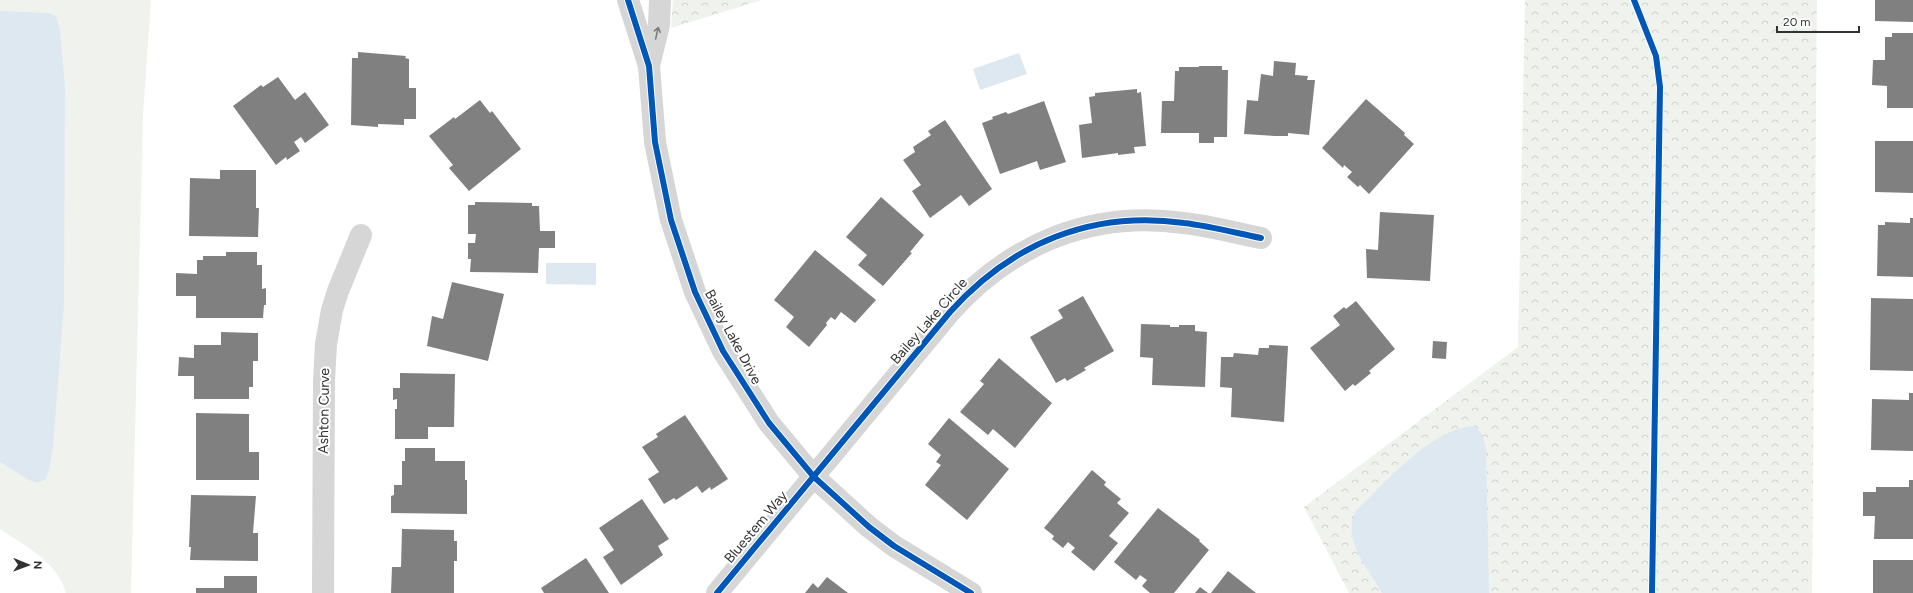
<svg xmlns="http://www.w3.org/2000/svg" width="1913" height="593" font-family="Figtree,sans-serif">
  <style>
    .grass { fill: #f0f3ed }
    .park { fill: url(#park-crowns) }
    .water { fill: #dee8f1 }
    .building { fill: #808080 }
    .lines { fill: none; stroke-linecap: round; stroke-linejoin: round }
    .street { stroke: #d6d6d6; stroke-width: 22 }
    .cycleway-casing { stroke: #fff; stroke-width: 8 }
    .cycleway { stroke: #0057b8; stroke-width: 6 }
    .oneway { stroke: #7c7c7c }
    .labels { text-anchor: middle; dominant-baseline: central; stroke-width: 4; stroke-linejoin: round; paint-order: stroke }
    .street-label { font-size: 14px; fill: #323232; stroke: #fff }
  </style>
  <defs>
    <pattern id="park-crowns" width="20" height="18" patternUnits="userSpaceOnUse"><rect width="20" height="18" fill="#f0f3ed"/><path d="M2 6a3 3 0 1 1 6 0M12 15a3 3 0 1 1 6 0" fill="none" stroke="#ced1cc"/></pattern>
  </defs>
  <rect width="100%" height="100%" fill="#fff"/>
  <path class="grass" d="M0,0H151L143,116L131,593H66C57,561 26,547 0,529Z"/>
  <g class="park">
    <path d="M673,0H762L671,28Z"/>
    <path d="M1525,0H1817L1812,593H1349L1304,507L1518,347Z"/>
  </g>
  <g class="water">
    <path d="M0,11L49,13L56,16L60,30L65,86L64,304L53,447L49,470L46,479L37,483L29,480L0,462Z"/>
    <path d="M1019,53L1027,74L980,90L973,69Z"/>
    <path d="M546,263H596V285L546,284Z"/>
    <path d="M1474,426L1481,433L1486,448L1489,593H1382C1368,568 1341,540 1356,511C1386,482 1430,429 1474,426Z"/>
  </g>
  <g class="building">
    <path d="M1875,0H1913V22L1875,21Z"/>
    <path d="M1892,33H1913V108H1887V86L1872,85L1873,60H1885V37H1892Z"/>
    <path d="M358,52L406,56L405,58L409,59V88H416V119H404V125L378,124V127L351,125L352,58H358Z"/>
    <path d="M1274,61L1296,63L1295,75L1308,76L1307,80H1315L1309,135L1288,133V136H1275L1244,134L1247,100L1258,101L1261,74L1273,76Z"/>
    <path d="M1199,66H1222V70H1228L1227,137H1214V143H1199V133H1161L1162,101H1174L1175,71H1179V67H1199Z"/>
    <path d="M278,77L295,100L305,92L329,125L305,143L301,137L294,142L300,151L287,160L286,157L276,165L233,106L261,85L263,87Z"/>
    <path d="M1137,89V93L1141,92L1146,146L1134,147L1135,153L1118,155V153L1082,158L1079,125L1092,123L1089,97L1095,96V93Z"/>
    <path d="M1366,99L1405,133L1404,135L1414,144L1369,194L1360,185L1358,187L1347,177L1352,172L1344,165L1343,168L1322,148Z"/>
    <path d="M480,100L490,113L492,111L521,149L469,191L449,168L453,165L429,136L454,117L455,119Z"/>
    <path d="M1044,101L1066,162L1040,170L1037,161L1000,174L982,123L993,119L992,117L1006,112L1008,114Z"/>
    <path d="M945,120L992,189L969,206L961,195L930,218L912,191L921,185L903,160L915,152L913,147L931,135L928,131Z"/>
    <path d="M1875,141H1913V193L1875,192Z"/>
    <path d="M220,170H256V208H259L258,237L189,236L190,178L220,179Z"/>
    <path d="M881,197L924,235L910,252L912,253L883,286L858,265L867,255L846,237Z"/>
    <path d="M475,202L532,203V206H539L540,231H555V248H539L538,273L470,272L471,259H468V243H475L476,234H468V205H475Z"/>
    <path d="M1380,212L1434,215L1430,281L1367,278L1366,249L1378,250Z"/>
    <path d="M1910,218H1913V277L1877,276L1878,225H1885V222L1910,223Z"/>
    <path d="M815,250L876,300L855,323L841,312L835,320L831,317L826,323L827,325L809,347L786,327L794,317L774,300Z"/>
    <path d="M226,252H257V265H262V289L266,288V305H264L263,318H196V296H176V273L197,274V260H203V256H226Z"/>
    <path d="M452,282L504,294L488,361L427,346L432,316L443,319Z"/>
    <path d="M1083,296L1114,351L1084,368L1086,370L1067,381L1065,378L1056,383L1030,337L1063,318L1058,310Z"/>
    <path d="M1871,298L1913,299V371L1870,370Z"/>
    <path d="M1356,301L1395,349L1369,371L1371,373L1355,386L1353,384L1345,391L1310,348L1340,325L1333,316L1344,307L1346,309Z"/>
    <path d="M1141,324L1170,325V327H1179V325H1195V331L1207,332L1205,387L1152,385L1153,358L1140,357Z"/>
    <path d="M221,332L258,333V361H253V387H249V399H194V376H178L179,357L194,358V345H221Z"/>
    <path d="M1433,341L1447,342L1446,359L1432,358Z"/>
    <path d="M1269,345L1288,346L1284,422L1231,417L1232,388L1220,387L1221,357H1233L1234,353L1258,355L1259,348H1269Z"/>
    <path d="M999,358L1052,403L1015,448L993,429L988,435L960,412L984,384L980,381Z"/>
    <path d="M400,373L455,374L454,427H428V439H395V409H397V399L393,400V388H400Z"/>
    <path d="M1909,393H1913V451L1871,450L1872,399L1909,400Z"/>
    <path d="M196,413L249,414V452H259V480H196Z"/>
    <path d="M685,415L728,479L711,490L710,487L702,493L697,486L676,500L674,498L664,504L648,479L659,472L642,447L658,437L656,434Z"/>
    <path d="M949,418L1009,469L967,520L925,485L941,465L936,462L941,455L928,444Z"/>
    <path d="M405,448H435V461H465V480H467V514L391,513V496L394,495V485H402V461H405Z"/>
    <path d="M1092,470L1106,482L1104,485L1121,499L1117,503L1129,513L1109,536L1118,543L1094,571L1071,552L1075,548L1068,542L1063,548L1052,539L1054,536L1044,528Z"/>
    <path d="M1909,480H1913V539H1874L1875,516H1863V492H1876V487H1909Z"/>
    <path d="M191,495L256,496L253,533H258V561L190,560L191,547H189Z"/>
    <path d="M642,499L669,539L658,546L663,555L621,585L603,557L614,550L599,528Z"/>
    <path d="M1158,508L1200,540L1199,541L1209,550L1174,593H1150L1142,586L1147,580L1140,575L1136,580L1114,562Z"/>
    <path d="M402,529L454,530V541H457V561H454V593H391L392,567H401Z"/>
    <path d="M586,558L609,593H544L541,588Z"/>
    <rect x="1873" y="560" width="40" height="33"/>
    <path d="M1228,571L1256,593H1211Z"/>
    <path d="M224,576H257V593H196V588H224Z"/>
    <path d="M827,577L848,593H805L813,583L818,588Z"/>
    <path d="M1200,587L1208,593H1195Z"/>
  </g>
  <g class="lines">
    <g class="street">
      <path d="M628,0L649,66L655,142L671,220L695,292L723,351L769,423L814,477L869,527L894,546L971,593"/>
      <path d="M649,66L659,25L660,0"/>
      <path d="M323,593L324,381L326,344L332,310L338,291L361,235"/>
      <path d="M717,593L950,312C1012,243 1092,210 1184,223C1210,226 1236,233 1261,238"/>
    </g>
    <defs>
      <g id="cycleway">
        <path d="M628,0L649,66L655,142L671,220L695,292L723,351L769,423L814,477L869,527L894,546L971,593"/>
        <path d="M1634,0L1656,56L1660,87L1652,593"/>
        <path d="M717,593L950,312C1012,243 1092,210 1184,223C1210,226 1236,233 1261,238"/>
      </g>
    </defs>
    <use href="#cycleway" class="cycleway-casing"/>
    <use href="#cycleway" class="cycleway"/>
  </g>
  <defs><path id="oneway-shaft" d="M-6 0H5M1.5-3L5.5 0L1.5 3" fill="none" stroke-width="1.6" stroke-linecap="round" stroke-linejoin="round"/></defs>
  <use class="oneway" href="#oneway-shaft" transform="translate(657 33) rotate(-77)"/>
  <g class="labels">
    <g class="street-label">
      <text transform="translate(929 321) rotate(-49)">Bailey Lake Circle</text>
      <text transform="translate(733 337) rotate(62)">Bailey Lake Drive</text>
      <text transform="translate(324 411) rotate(-89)">Ashton Curve</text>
      <text transform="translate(756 527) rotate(-50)">Bluestem Way</text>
    </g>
  </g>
  <g transform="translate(28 565) rotate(91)" stroke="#ffffff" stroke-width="3" paint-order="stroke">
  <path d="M0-3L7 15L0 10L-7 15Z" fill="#323232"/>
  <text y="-6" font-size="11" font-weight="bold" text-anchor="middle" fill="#323232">N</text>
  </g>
  <path d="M1777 26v6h82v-6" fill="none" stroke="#323232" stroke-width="2"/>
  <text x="1783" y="26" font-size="12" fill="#323232" stroke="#ffffff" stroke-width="3" paint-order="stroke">20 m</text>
</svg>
